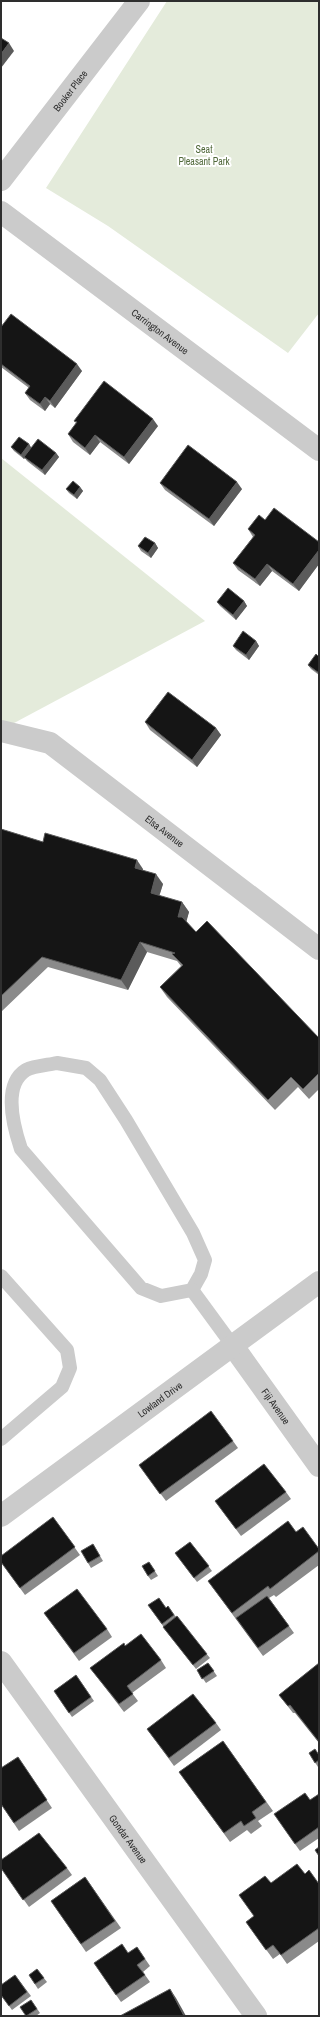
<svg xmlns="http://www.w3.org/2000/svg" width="320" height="2017" font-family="'Archivo Narrow',sans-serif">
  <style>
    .green { fill: #e4ebdb }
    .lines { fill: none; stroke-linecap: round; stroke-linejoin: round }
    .service { stroke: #cbcbcb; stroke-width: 14 }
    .minor { stroke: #cbcbcb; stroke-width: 22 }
    .wall { fill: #8a8a8a }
    .shaded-wall { fill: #5b5b5b }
    .building { fill: #151515; stroke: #5b5b5b }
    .labels { text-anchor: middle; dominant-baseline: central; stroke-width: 4; stroke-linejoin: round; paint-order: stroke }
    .street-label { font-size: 10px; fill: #2e2e2e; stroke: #fff }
    .park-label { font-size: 10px; fill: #51693b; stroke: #fff }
  </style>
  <rect width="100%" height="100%" fill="#fff"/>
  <g class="green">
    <path d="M167,1H319V313L288,353L108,226L46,188Z"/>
    <path d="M1,458L205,621L1,730Z"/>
  </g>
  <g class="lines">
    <g class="service">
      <path d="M57,1063L86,1068L100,1080L126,1120L193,1233L205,1260L201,1274L192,1290L161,1296L141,1288L21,1149C14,1128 2,1085 26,1070C34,1066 48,1065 57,1063Z"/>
      <path d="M1,1276L67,1350L70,1368L62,1387L1,1439"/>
      <path d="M192,1290L233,1346"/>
    </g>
    <g class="minor">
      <path id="s1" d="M1,180L139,1"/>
      <path id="s2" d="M1,212L319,450"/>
      <path id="s3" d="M1,731L50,743L319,949"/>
      <path id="s4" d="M233,1346L319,1466"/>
      <path id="s5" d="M1,1516L319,1282"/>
      <path id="s6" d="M1,1662L256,2016"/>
    </g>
  </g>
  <g class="wall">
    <path d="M1,327L82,371L55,408L50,404L45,411L30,400L25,393L29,388L1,367Z"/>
    <path d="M74,421L158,426L129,464L100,442L90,455L73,442L68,434L76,423Z"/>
    <path d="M29,444L31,448L56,453L59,457L45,475L27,461L25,458L24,459L14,451L11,447Z"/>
    <path d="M160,483L242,489L214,526L165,490Z"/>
    <path d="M80,487L83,491L77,499L69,493L66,489Z"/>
    <path d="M265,520L319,542V564L299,591L272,571L260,586L238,570L233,563L253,537L248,529Z"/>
    <path d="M155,543L158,548L151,558L141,551L138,546Z"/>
    <path d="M244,601L247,606L236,620L220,606L217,602Z"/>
    <path d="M256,641L259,646L249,660L236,650L233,646Z"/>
    <path d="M319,657V675L311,669L308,665Z"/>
    <path d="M145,722L216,728L221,735L197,767L150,730Z"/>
    <path d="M1,829L43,842L143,869V870L163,884L159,896L182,902L189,912L186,921L196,932L319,1038V1089L309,1099L298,1087L275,1110L167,997L160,987L181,966L177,961L147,952L128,990L48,967L1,1012Z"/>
    <path d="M233,1441L238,1448L166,1501L139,1465Z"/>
    <path d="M286,1492L291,1499L241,1536L215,1501Z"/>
    <path d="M53,1517L80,1555L25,1595L1,1562Z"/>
    <path d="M296,1532L319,1549V1565L276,1597L274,1595L269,1598L294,1633L263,1656L208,1581Z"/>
    <path d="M190,1542L212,1571L197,1582L175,1553Z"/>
    <path d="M93,1544L103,1561L91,1568L88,1563Z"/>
    <path d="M149,1562L158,1576L151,1580L148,1576Z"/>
    <path d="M148,1605L166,1608L168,1606L176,1617L210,1658L196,1669L166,1631L163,1627V1626Z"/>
    <path d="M44,1613L107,1629L112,1637L79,1661Z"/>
    <path d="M125,1646L161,1660L166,1668L132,1693L138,1701L124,1712L90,1668Z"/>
    <path d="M208,1663L217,1676L206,1683L197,1670Z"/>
    <path d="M319,1663V1743L295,1713H293L279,1695Z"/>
    <path d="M76,1675L94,1701L72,1717L54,1691Z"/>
    <path d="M216,1723L221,1730L174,1766L147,1729Z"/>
    <path d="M223,1741L273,1811L258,1821L262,1826L251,1834L247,1830L230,1842L179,1772Z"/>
    <path d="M309,1753L319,1754V1767H318Z"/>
    <path d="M18,1757L52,1808L19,1831L1,1804Z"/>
    <path d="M319,1794V1838L300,1851L295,1844L310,1800Z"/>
    <path d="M1,1868H67L72,1875L29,1907Z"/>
    <path d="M305,1874L319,1884V1941L287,1964L280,1954L273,1959L246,1922L254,1916L271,1883Z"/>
    <path d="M85,1877L121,1928L86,1952L51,1901Z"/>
    <path d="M137,1947L150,1966L143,1972L150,1982L121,2002L94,1963L128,1953Z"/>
    <path d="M37,1969L47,1982L38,1989L29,1975Z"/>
    <path d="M15,1975L31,1996L12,2010L1,1995Z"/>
    <path d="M31,2000L40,2013L36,2016H26Z"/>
  </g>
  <g class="shaded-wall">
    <path d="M9,43L14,51L1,68V54Z"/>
    <path d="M77,364L82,371L55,408L50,401Z"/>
    <path d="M45,397L50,404L45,411L40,404Z"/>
    <path d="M153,419L158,426L129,464L124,457Z"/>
    <path d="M95,435L100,442L90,455L85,448Z"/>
    <path d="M29,444L32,449L24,459L21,455Z"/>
    <path d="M56,453L59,457L45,475L42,470Z"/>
    <path d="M237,482L242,489L214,526L209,519Z"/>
    <path d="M80,487L83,491L77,499L74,495Z"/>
    <path d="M155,543L158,548L151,558L148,553Z"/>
    <path d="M319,550V564L299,591L293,584Z"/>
    <path d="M267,564L272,571L260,586L255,579Z"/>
    <path d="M244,601L247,606L236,620L233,615Z"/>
    <path d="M256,641L259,646L249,660L246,655Z"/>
    <path d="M216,728L221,735L197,767L192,760Z"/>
    <path d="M137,860L143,869L141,878L135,868Z"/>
    <path d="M156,874L163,884L157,903L151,893Z"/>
    <path d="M182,902L189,912L185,927L178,917Z"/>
    <path d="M140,942L147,952L128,990L121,980Z"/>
    <path d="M170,1989L176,1998L186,2016H184Z"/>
  </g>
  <g class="building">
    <path d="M1,38L9,43L1,54Z"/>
    <path d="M11,314L77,364L50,401L45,397L40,404L25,393L30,386L1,364V327Z"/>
    <path d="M104,381L153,419L124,457L95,435L85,448L68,434L77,422L74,421Z"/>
    <path d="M19,437L29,444L21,455L11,447Z"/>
    <path d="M38,439L56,453L42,470L24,457Z"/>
    <path d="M188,445L237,482L209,519L160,483Z"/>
    <path d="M73,481L80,487L74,495L66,489Z"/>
    <path d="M274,508L319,542V550L293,584L267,564L255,579L233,563L255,535L248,529L259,515L265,520Z"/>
    <path d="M145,537L155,543L148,553L138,546Z"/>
    <path d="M228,588L244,601L233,615L217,602Z"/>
    <path d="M243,631L256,641L246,655L233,646Z"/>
    <path d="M316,654L319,657V673L308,665Z"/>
    <path d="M168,692L216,728L192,760L145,722Z"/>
    <path d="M1,829L43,842L45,833L137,860L135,868L156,874L151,893L182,902L178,917H182L196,932L207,921L319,1038V1073L303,1089L291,1077L268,1100L160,987L183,965L172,954L175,953L140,942L121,980L42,957L1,996Z"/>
    <path d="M211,1411L233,1441L160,1494L139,1465Z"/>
    <path d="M264,1464L286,1492L236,1529L215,1501Z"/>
    <path d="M53,1517L75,1547L20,1588L1,1562V1556Z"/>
    <path d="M288,1521L296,1532L303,1527L319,1549V1551L270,1589L268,1586L232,1613L208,1581Z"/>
    <path d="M190,1542L209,1566L194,1578L175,1553Z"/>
    <path d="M93,1544L100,1556L88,1563L81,1551Z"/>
    <path d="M149,1562L155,1571L148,1576L142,1566Z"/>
    <path d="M77,1589L107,1629L74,1653L44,1613Z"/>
    <path d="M267,1596L289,1626L258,1648L236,1618Z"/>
    <path d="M159,1598L166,1608L168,1606L174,1615L162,1624L148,1605Z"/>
    <path d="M177,1616L207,1654L193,1665L163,1627Z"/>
    <path d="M141,1634L161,1660L127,1686L133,1694L119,1704L90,1668L124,1643L125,1646Z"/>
    <path d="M208,1663L214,1671L202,1679L197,1670Z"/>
    <path d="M319,1663V1742L290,1705L288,1706L279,1695Z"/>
    <path d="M76,1675L91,1697L69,1713L54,1691Z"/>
    <path d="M193,1694L216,1723L169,1758L147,1729Z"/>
    <path d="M223,1741L266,1802L252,1812L256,1818L244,1826L241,1821L224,1833L179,1772Z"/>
    <path d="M315,1749L319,1755V1760L315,1763L309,1753Z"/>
    <path d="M18,1757L47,1800L14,1823L1,1804V1768Z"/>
    <path d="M305,1793L310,1800L319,1794V1827L295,1844L274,1814Z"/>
    <path d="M39,1833L67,1868L23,1900L1,1868V1860Z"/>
    <path d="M319,1847V1856L315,1850Z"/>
    <path d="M297,1864L305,1874L309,1870L319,1884V1928L281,1955L273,1945L266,1950L246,1922L254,1916L239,1895L265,1876L271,1883Z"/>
    <path d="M85,1877L115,1921L81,1944L51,1901Z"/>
    <path d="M122,1944L128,1953L137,1947L145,1959L137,1965L145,1975L116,1995L94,1963Z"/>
    <path d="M37,1969L44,1978L35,1984L29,1975Z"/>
    <path d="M15,1975L27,1992L9,2006L1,1995V1985Z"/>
    <path d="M170,1989L184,2016H120Z"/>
    <path d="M31,2000L37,2009L26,2016L20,2007Z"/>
  </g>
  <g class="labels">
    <g class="street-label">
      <text stroke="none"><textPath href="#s1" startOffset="113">Booker Place</textPath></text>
      <text stroke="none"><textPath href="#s2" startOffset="199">Carrington Avenue</textPath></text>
      <text stroke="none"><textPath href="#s3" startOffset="195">Elsa Avenue</textPath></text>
      <text stroke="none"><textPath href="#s5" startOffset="197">Lowland Drive</textPath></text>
      <text stroke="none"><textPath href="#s4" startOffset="74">Fiji Avenue</textPath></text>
      <text stroke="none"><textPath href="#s6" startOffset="218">Gondar Avenue</textPath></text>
    </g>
    <g class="park-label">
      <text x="204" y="149">Seat<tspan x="204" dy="12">Pleasant Park</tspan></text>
    </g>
  </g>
  <rect width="320" height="2017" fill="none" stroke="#2e2e2e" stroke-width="4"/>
</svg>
